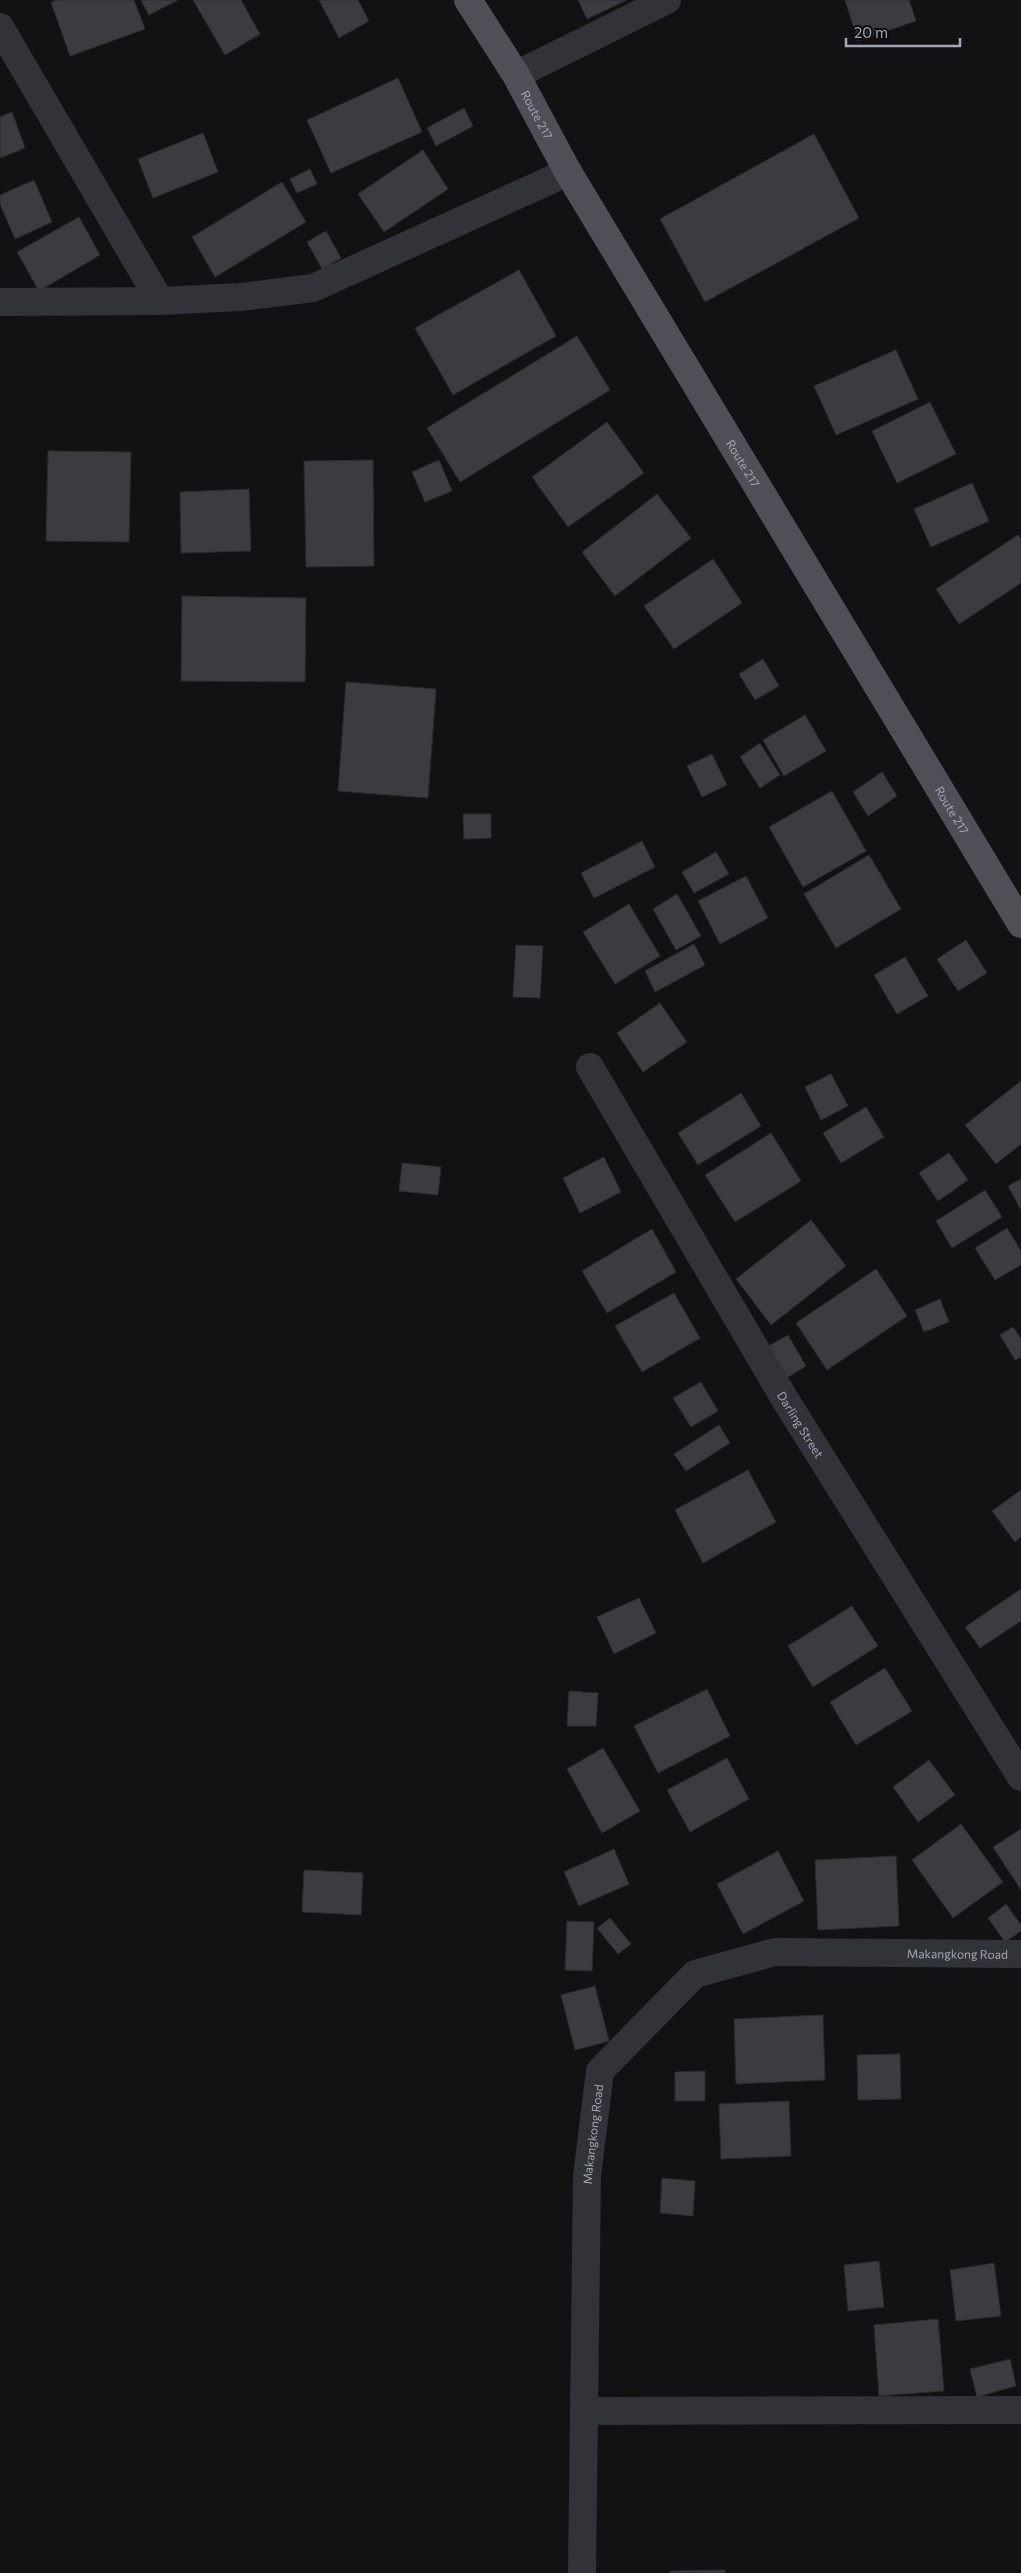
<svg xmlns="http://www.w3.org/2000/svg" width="1021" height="2573" font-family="Commissioner,sans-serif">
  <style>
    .building { fill: #3c3b40; stroke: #2c2b2f }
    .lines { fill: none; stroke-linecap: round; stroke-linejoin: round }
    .minor { stroke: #323338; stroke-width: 28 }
    .primary { stroke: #4e4f57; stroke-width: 28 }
    .labels { text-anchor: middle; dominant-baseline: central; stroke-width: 4.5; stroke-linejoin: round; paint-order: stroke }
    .street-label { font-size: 12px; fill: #a3a6b4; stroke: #0d0c0e }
  </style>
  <rect width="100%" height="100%" fill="#121113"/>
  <g class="building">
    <path d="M57,0H134L145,29L70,56L51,2Z"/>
    <path d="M141,0H178L149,15Z"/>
    <path d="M193,0H241L260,34L225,55Z"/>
    <path d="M319,0H358L369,21L339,38Z"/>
    <path d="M578,0H627L587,19Z"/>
    <path d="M845,0H909L916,21L858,41Z"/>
    <path d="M398,78L422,132L331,173L307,120Z"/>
    <path d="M464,108L473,126L436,146L427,128Z"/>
    <path d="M12,112L25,148L0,158V117Z"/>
    <path d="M203,133L218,172L153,198L138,159Z"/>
    <path d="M814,134L859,218L705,302L660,219Z"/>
    <path d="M423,150L448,189L384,232L358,194Z"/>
    <path d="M310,169L317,184L297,193L290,179Z"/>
    <path d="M34,180L52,222L15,239L0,204V195Z"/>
    <path d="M282,182L306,222L215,277L192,237Z"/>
    <path d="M79,217L100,255L39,291L17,252Z"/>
    <path d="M326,231L341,258L322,269L307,242Z"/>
    <path d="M519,270L556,336L453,395L415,328Z"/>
    <path d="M577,336L610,390L460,482L427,428Z"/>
    <path d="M896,350L918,399L836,435L814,386Z"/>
    <path d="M930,402L956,454L897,483L872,431Z"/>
    <path d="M607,422L644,473L568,527L532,477Z"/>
    <path d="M48,451L131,452L129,542L46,541Z"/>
    <path d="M373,460L374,566L306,567L304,461Z"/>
    <path d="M439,460L452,491L425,502L412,472Z"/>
    <path d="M972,483L989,521L931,547L914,509Z"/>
    <path d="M249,489L251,551L181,553L180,492Z"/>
    <path d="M657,494L691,538L615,596L582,552Z"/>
    <path d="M1018,535L1021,539V583L959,624L936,589Z"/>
    <path d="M713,559L742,603L674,649L644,606Z"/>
    <path d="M182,596L306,598L305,682L181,681Z"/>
    <path d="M763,659L779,686L755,700L739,674Z"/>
    <path d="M346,682L436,689L428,798L338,791Z"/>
    <path d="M805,715L826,751L784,776L763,740Z"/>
    <path d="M760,743L780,775L760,788L740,757Z"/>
    <path d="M712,754L727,785L702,797L687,766Z"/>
    <path d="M882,772L897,796L868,816L853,792Z"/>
    <path d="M832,791L866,851L803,887L769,827Z"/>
    <path d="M463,814H491V838L464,839Z"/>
    <path d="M642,841L655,867L594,898L581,873Z"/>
    <path d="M716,852L729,874L694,893L682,872Z"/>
    <path d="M869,855L901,909L836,948L804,894Z"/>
    <path d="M746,876L768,918L720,944L698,901Z"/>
    <path d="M677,894L701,936L676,950L653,909Z"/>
    <path d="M629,904L660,956L615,984L583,932Z"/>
    <path d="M966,940L987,973L958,991L937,959Z"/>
    <path d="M694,944L705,965L655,992L645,971Z"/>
    <path d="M516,945L543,946L540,998L513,997Z"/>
    <path d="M905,957L928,996L897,1014L874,975Z"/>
    <path d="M660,1003L687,1042L643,1072L617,1033Z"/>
    <path d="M831,1074L848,1106L821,1120L805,1087Z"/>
    <path d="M1021,1081V1144L996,1164L965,1125Z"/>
    <path d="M741,1093L761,1126L698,1165L678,1133Z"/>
    <path d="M866,1107L884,1137L841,1163L823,1133Z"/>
    <path d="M771,1133L801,1181L735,1222L705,1175Z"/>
    <path d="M949,1153L968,1180L938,1201L919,1173Z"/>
    <path d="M604,1157L621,1192L580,1213L563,1178Z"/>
    <path d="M402,1163L441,1167L438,1195L399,1191Z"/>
    <path d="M1021,1179V1210L1008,1186Z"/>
    <path d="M985,1190L1002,1217L952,1248L936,1221Z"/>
    <path d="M811,1220L846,1266L771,1325L736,1279Z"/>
    <path d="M1007,1228L1021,1251V1265L995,1280L975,1248Z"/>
    <path d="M652,1229L676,1272L607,1313L582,1271Z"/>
    <path d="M876,1269L907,1316L827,1370L796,1323Z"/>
    <path d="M674,1293L700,1338L642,1372L615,1326Z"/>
    <path d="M940,1299L949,1322L924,1332L915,1310Z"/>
    <path d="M1013,1327L1021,1339V1357L1015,1360L1000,1335Z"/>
    <path d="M788,1335L806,1366L785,1379L767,1347Z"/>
    <path d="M701,1382L718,1411L691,1427L673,1398Z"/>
    <path d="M719,1425L730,1443L686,1471L674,1454Z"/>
    <path d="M748,1470L776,1522L703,1563L675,1510Z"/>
    <path d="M1021,1490V1537L1015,1542L992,1511Z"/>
    <path d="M1021,1589V1621L980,1648L965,1627Z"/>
    <path d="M639,1598L656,1633L614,1654L597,1617Z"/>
    <path d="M852,1606L878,1646L813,1687L788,1646Z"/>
    <path d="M885,1668L912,1711L856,1745L830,1702Z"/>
    <path d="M707,1689L730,1736L658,1773L634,1726Z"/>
    <path d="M569,1691L598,1693L596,1726H567Z"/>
    <path d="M603,1748L640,1811L602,1833L567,1769Z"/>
    <path d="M727,1758L749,1799L690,1832L667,1790Z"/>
    <path d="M929,1760L955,1795L918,1822L893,1787Z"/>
    <path d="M961,1824L1003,1882L953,1918L912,1860Z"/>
    <path d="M1021,1829V1890L993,1847Z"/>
    <path d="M614,1849L629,1884L579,1906L564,1872Z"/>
    <path d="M778,1851L804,1901L743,1934L717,1884Z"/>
    <path d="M896,1856L899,1926L818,1930L815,1860Z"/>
    <path d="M304,1870L363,1873L361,1915L302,1912Z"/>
    <path d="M1006,1904L1021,1925V1931L1005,1942L988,1918Z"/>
    <path d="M610,1918L631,1944L618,1954L597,1928Z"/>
    <path d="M567,1921L594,1922L592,1971L565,1970Z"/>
    <path d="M595,1986L609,2041L575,2050L561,1995Z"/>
    <path d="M823,2015L825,2080L736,2084L734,2019Z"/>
    <path d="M900,2054L901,2099L858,2100L857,2055Z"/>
    <path d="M705,2071V2101H675V2072Z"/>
    <path d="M789,2101L791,2156L721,2159L719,2104Z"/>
    <path d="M662,2178L695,2181L693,2216L660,2213Z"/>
    <path d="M879,2261L884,2307L848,2311L844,2265Z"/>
    <path d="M994,2263L1001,2316L956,2321L950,2270Z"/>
    <path d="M938,2319L944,2391L879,2396L874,2325Z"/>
    <path d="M1010,2359L1016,2386L977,2397L970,2369Z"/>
    <path d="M725,2570V2573H670V2571Z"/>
  </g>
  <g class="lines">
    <g class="minor">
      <path d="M0,27L160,301"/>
      <path d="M516,75L667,0"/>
      <path d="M0,302L160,301L240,297L313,288L568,172"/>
      <path id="s1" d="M590,1067L786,1401L1021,1777"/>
      <path d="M584,2411L1021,2410"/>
      <path id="s2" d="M582,2573L587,2176L600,2071L695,1974L775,1952L1021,1954"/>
    </g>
    <path class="primary" id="s3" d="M468,0L516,75L568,172L1021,924"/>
  </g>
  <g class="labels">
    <g class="street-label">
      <text stroke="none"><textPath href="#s3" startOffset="134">Route 217</textPath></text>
      <text stroke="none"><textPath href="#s3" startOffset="539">Route 217</textPath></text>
      <text stroke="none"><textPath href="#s3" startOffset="944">Route 217</textPath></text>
      <text stroke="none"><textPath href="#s1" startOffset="415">Darling Street</textPath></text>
      <text stroke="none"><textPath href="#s2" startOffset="904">Makangkong Road</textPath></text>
      <text stroke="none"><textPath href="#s2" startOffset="439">Makangkong Road</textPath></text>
    </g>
  </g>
  <path d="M846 38v8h114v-8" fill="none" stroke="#a3a6b4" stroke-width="2.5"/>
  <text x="854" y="38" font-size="15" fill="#a3a6b4" stroke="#0d0c0e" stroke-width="4" paint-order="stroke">20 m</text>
</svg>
